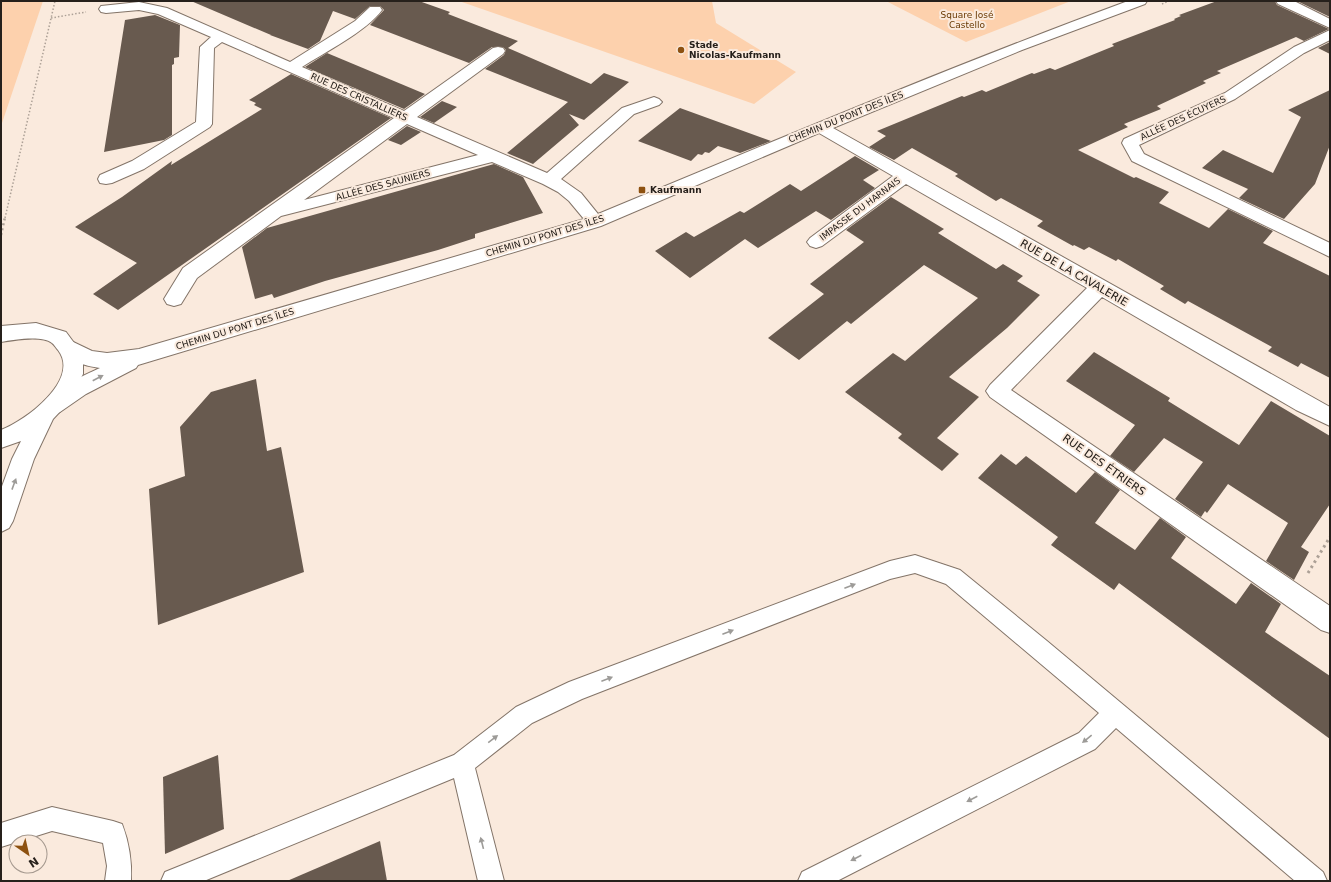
<svg xmlns="http://www.w3.org/2000/svg" width="1331" height="882" font-family="'DejaVu Sans',sans-serif">
  <style>
    .green { fill: #fdd1ad }
    .building { fill: #685a4f }
    .lines { fill: none; stroke-linecap: round; stroke-linejoin: round }
    .service-casing { stroke: #837468; stroke-width: 2 }
    .minor-casing { stroke: #837468; stroke-width: 2 }
    .tertiary-casing { stroke: #837468; stroke-width: 2 }
    .path-far2 { stroke: #aca096; stroke-width: 1.5; stroke-dasharray: 1.5 2; stroke-linecap: butt }
    .path-far1 { stroke: #aca096; stroke-width: 2.5; stroke-dasharray: 2 3; stroke-linecap: butt }
    .path { stroke: #aca096; stroke-width: 3; stroke-dasharray: 2.5 3.5; stroke-linecap: butt }
    .service { fill: #fff; fill-rule: evenodd }
    .minor { fill: #fff; fill-rule: evenodd }
    .tertiary { fill: #fff; fill-rule: evenodd }
    .oneway { fill: #9d9b98 }
    .poi-dot { fill: #8d5110; stroke: #faeadd; stroke-width: 1.5 }
    .labels { text-anchor: middle; dominant-baseline: central; stroke-width: 4; stroke-linejoin: round; paint-order: stroke }
    .far-park-label { font-size: 9px; fill: #6a3a04; stroke: #faeadd }
    .far-poi-label { font-size: 9px; font-weight: bold; fill: #26201b; stroke: #faeadd; text-anchor: start }
    .far-street-label { font-size: 9px; fill: #26201b; stroke: #faeadd }
    .street-label { font-size: 11px; fill: #26201b; stroke: #faeadd }
  </style>
  <rect width="100%" height="100%" fill="#faeadd"/>
  <g class="green">
    <path d="M1,1H43L1,126Z"/>
    <path d="M459,1H712L716,23L796,72L754,104Z"/>
    <path d="M886,1H1071L966,42Z"/>
  </g>
  <g class="building">
    <path d="M191,1H419L450,12L448,14L518,41L508,48L591,84L604,73L629,82L584,120L569,114L579,125L533,164L507,153L568,102L485,69L504,55L506,50L503,47H492L469,63L370,25L384,10L380,6H370L355,19L333,11L320,41L308,49L270,35H271Z"/>
    <path d="M1217,1H1275L1277,5L1329,29L1304,41L1296,37L1217,71L1221,73L1203,81L1206,83L1157,106L1161,109L1124,124L1128,127L1078,150L1134,178L1136,177L1169,192L1159,203L1209,228L1228,209L1273,231L1263,243L1330,276V378L1301,363L1298,367L1268,351L1272,347L1188,301L1185,304L1160,289L1164,286L1118,259L1116,261L1089,247L1084,250L1074,245L1073,246L1037,226L1043,221L1001,198L996,201L955,176L958,174L912,148L894,160L869,147L886,136L877,131L962,96L964,97L982,90L986,92L1032,73L1034,74L1050,68L1055,70L1114,46L1112,44L1175,20L1174,19L1181,16L1179,15Z"/>
    <path d="M1297,1H1330V17Z"/>
    <path d="M155,15L180,25L179,57L174,58V64L172,65V135L164,140L104,152L125,20Z"/>
    <path d="M1330,42V54L1318,48Z"/>
    <path d="M327,53L425,94L404,109L305,67Z"/>
    <path d="M291,74L391,118L118,310L93,294L137,263L75,227L122,197L172,161L171,165L262,109L254,105L256,103L249,100Z"/>
    <path d="M1330,90V145L1315,184L1284,219L1239,198L1248,189L1202,168L1223,150L1273,173L1301,117L1288,110Z"/>
    <path d="M442,101L457,107L434,123L420,117Z"/>
    <path d="M680,108L771,141L740,153L718,146L709,153L705,152L702,155L698,154L691,161L638,141Z"/>
    <path d="M407,126L421,132L401,145L388,140Z"/>
    <path d="M855,156L879,170L863,180L875,188L831,220L816,211L758,248L745,239L690,278L655,251L686,232L694,237L740,211L744,213L790,184L801,191Z"/>
    <path d="M494,164L523,177L543,213L475,234V238L438,250L325,281L274,298L272,294L255,299L242,247L267,228Z"/>
    <path d="M891,197L944,229L938,233L996,269L1003,264L1023,276L1017,281L1040,295L1007,328L949,377L979,397L937,438L959,454L942,471L898,438L902,434L845,392L893,353L905,361L978,298L924,265L851,324L847,321L799,360L768,338L824,294L810,284L864,242L846,230Z"/>
    <path d="M1094,352L1170,398L1168,401L1239,445L1271,401L1330,436V504L1301,547L1309,552L1294,580L1266,561L1288,523L1228,484L1207,513L1205,511L1201,517L1175,499L1203,462L1164,438L1134,472L1110,456L1135,425L1066,381Z"/>
    <path d="M256,379L267,451L281,447L304,572L158,625L149,489L185,476L180,427L211,392Z"/>
    <path d="M1001,454L1016,465L1026,456L1076,493L1095,472L1120,490L1095,523L1135,550L1160,518L1186,537L1171,558L1236,604L1251,583L1281,604L1265,632L1330,676V739L1119,583L1114,590L1051,545L1058,537L978,478Z"/>
    <path d="M218,755L224,829L165,854L163,777Z"/>
    <path d="M380,841L387,881H287Z"/>
  </g>
  <g class="lines">
    <defs>
      <g id="service">
        <path d="M915,555L960,570L1047,641L1323,872L1327,881H1295L1116,728L1095,749L837,881H798L802,872L1079,733L1099,713L946,584L915,573L890,579L582,699L532,723L475,768L504,881H478L454,778L204,881H161L165,872L454,755L516,707L569,682L890,561Z"/>
        <path d="M52,807L113,821L122,824C129,842 132,862 131,881H105L107,866L103,843L52,831L1,847V823Z"/>
      </g>
      <g id="minor">
        <path d="M1128,1H1147L1145,4L1022,50L833,128L1330,407V426L1296,410L1102,297L1011,390L1330,606V633L1321,630L990,397L986,391L990,385L1087,288L906,184L822,246L816,248L810,246L807,242L810,238L893,176L819,133L601,226L138,365L136,368L86,394L60,412L52,415L44,412L41,406C50,390 83,376 100,368C85,366 64,360 57,347L60,342L67,339L92,351L107,353L139,349L584,219L569,201L558,192L543,184L492,162L281,216L197,278L181,304L174,306L167,304L164,299L183,268L394,118L222,42L214,48L212,124L210,127L144,169L112,183L106,184L100,183L98,179L100,175L132,161L196,122L200,47L211,37L158,14L139,10L106,13L101,12L99,9L101,6L139,2L167,8L290,62L355,21L370,7H380L382,10C368,30 324,53 302,67L404,111L493,48L498,47L503,48L505,51L503,54L417,117L547,173L622,108L654,97L659,99L662,102L659,105L634,114L561,179L581,193L598,214C774,141 949,67 1128,1ZM407,124L478,155L304,200Z"/>
        <path d="M1276,1H1294L1330,19V28L1278,4Z"/>
        <path d="M1330,30V40L1304,53L1235,99L1139,145L1144,154L1330,243V257L1132,161L1122,143L1124,139L1225,93L1294,47Z"/>
      </g>
      <path id="tertiary" d="M36,323L66,332L83,355V374L69,402L53,419L34,459L13,521L9,528L1,532V489L12,459L21,441L1,448V430C25,421 81,380 58,350C56,348 54,344 52,343C41,335 14,340 1,342V326Z"/>
    </defs>
    <use href="#service" class="service-casing"/>
    <use href="#minor" class="minor-casing"/>
    <use href="#tertiary" class="tertiary-casing"/>
    <g class="path-far2">
      <path d="M1162,4L1169,1"/>
      <path d="M51,18L86,12"/>
      <path d="M5,218L55,1"/>
    </g>
    <path class="path-far1" d="M1,235L5,217"/>
    <path class="path" d="M1308,573L1330,537"/>
    <use href="#service" class="service"/>
    <use href="#minor" class="minor"/>
    <use href="#tertiary" class="tertiary"/>
  </g>
  <defs><path id="oneway-solid" d="M-6-.8H1V-3.2L6.5 0L1 3.2V.8H-6Z"/></defs>
  <g class="oneway">
    <use href="#oneway-solid" transform="translate(98 378) rotate(-28)"/>
    <use href="#oneway-solid" transform="translate(14 484) rotate(-70)"/>
    <use href="#oneway-solid" transform="translate(850 586) rotate(-21)"/>
    <use href="#oneway-solid" transform="translate(728 632) rotate(-21)"/>
    <use href="#oneway-solid" transform="translate(607 679) rotate(-21)"/>
    <use href="#oneway-solid" transform="translate(493 739) rotate(-37)"/>
    <use href="#oneway-solid" transform="translate(1087 739) rotate(141)"/>
    <use href="#oneway-solid" transform="translate(972 799) rotate(153)"/>
    <use href="#oneway-solid" transform="translate(482 843) rotate(-104)"/>
    <use href="#oneway-solid" transform="translate(856 858) rotate(153)"/>
  </g>
  <g class="poi-dot">
    <circle cx="681" cy="50" r="4"/>
    <rect x="638" y="186" width="8" height="8" rx="2"/>
  </g>
  <g class="labels">
    <g class="far-park-label">
      <text x="967" y="15">Square José<tspan x="967" dy="10">Castello</tspan></text>
    </g>
    <g class="far-poi-label">
      <text x="689" y="45">Stade<tspan x="689" dy="10">Nicolas-Kaufmann</tspan></text>
      <text x="650" y="190">Kaufmann</text>
    </g>
    <g class="far-street-label">
      <text transform="translate(359 97) rotate(24)">RUE DES CRISTALLIERS</text>
      <text transform="translate(846 117) rotate(-22)">CHEMIN DU PONT DES ÎLES</text>
      <text transform="translate(1183 118) rotate(-25)">ALLÉE DES ÉCUYERS</text>
      <text transform="translate(383 185) rotate(-15)">ALLÉE DES SAUNIERS</text>
      <text transform="translate(860 209) rotate(-37)">IMPASSE DU HARNAIS</text>
      <text transform="translate(545 236) rotate(-17)">CHEMIN DU PONT DES ÎLES</text>
      <text transform="translate(235 329) rotate(-17)">CHEMIN DU PONT DES ÎLES</text>
    </g>
    <g class="street-label">
      <text transform="translate(1074 273) rotate(30)">RUE DE LA CAVALERIE</text>
      <text transform="translate(1104 465) rotate(35)">RUE DES ÉTRIERS</text>
    </g>
  </g>
  <rect width="1331" height="882" fill="none" stroke="#26201b" stroke-width="4"/>
  <g transform="translate(28 854) rotate(146)"><circle r="19" fill="#faeadd" stroke="#a5998f"/>
  <path d="M0-3L7 15L0 10L-7 15Z" fill="#8d5110"/>
  <text y="-6" font-size="11" font-weight="bold" text-anchor="middle" fill="#26201b">N</text>
  </g>
</svg>
